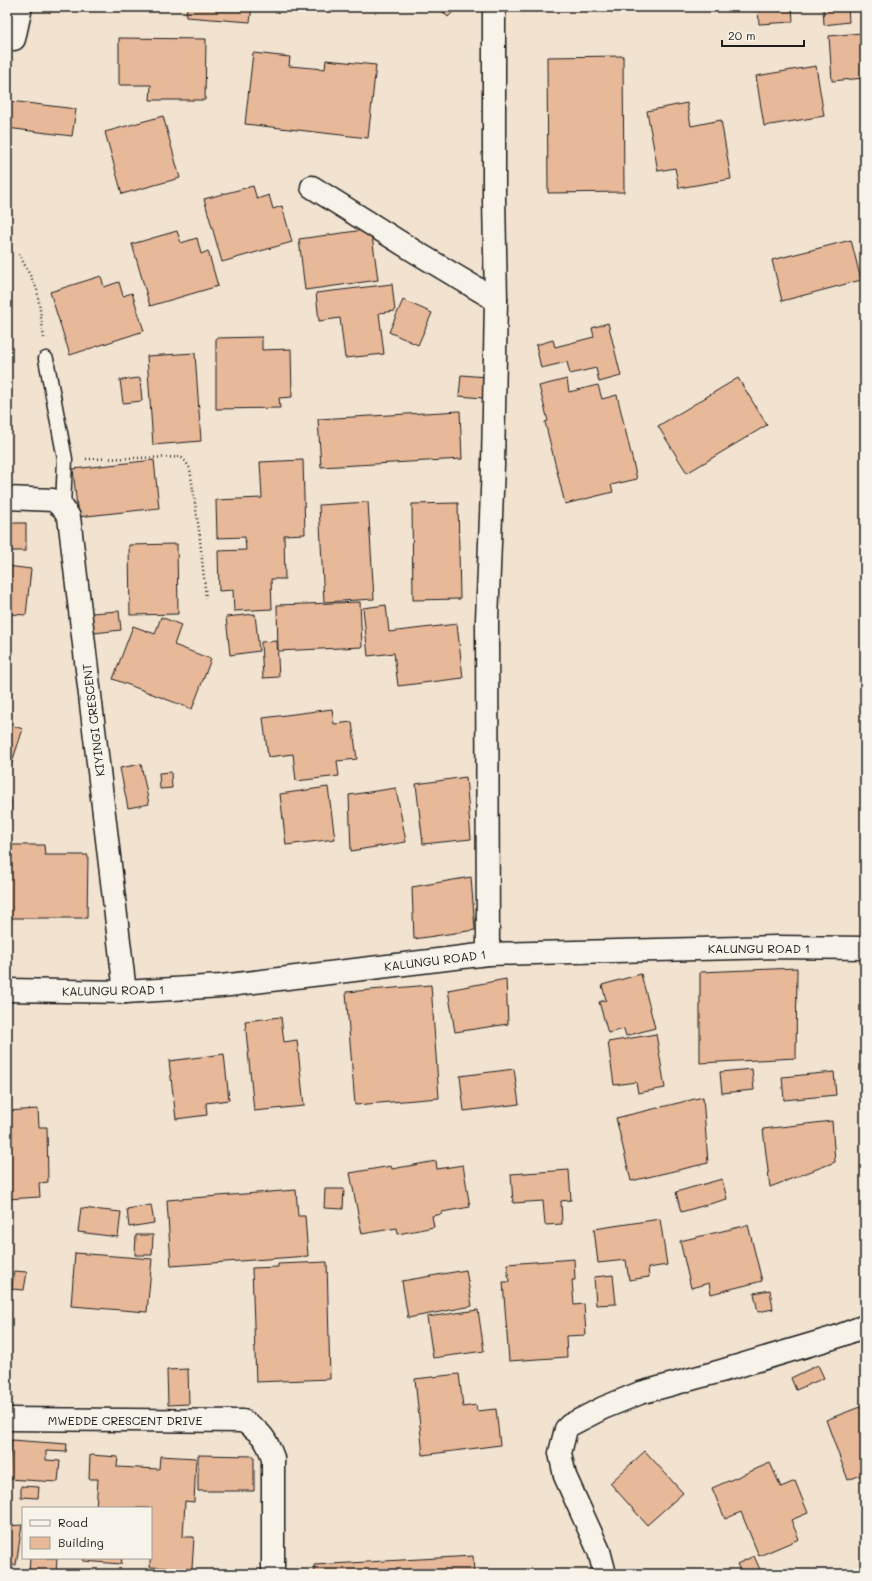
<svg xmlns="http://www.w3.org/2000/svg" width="872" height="1581" font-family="Mali,sans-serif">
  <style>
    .building { fill: #e8b999; stroke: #1c1c1c }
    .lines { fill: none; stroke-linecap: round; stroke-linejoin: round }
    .service-casing { stroke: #1c1c1c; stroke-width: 17 }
    .minor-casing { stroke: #1c1c1c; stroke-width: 25 }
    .path { stroke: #1c1c1c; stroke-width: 2.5; stroke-dasharray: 1 3; stroke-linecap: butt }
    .service { stroke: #f7f3e8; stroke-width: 14 }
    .minor { stroke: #f7f3e8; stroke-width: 22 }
    .labels { text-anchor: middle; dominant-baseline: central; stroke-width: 3; stroke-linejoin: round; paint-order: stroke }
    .street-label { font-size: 12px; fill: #1c1c1c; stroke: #f7f3e8 }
  </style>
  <rect width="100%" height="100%" fill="#f2e2d0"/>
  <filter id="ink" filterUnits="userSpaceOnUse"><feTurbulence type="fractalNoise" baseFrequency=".025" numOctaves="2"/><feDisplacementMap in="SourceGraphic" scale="8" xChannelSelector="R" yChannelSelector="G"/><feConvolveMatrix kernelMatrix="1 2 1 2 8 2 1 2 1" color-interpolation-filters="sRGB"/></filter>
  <g filter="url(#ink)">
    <g class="building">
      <path d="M187,7H252L250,22L186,17Z"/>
      <path d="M438,7H458L448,17Z"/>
      <path d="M758,7H792L793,22L759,24Z"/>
      <path d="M823,7H848L849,22L824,25Z"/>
      <path d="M861,33L864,78L832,81L829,36Z"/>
      <path d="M119,38L206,39L205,100H150L151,85H119Z"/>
      <path d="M253,53L290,57L289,66L325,69L326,60L376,65L368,138L245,124Z"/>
      <path d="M623,56L624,192L548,193L547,57Z"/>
      <path d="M816,66L824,116L764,126L756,76Z"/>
      <path d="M10,101L76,109L72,136L7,128Z"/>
      <path d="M687,103L691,126L721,120L731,179L679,188L675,168L658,171L647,111Z"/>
      <path d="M163,116L180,178L122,194L105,132Z"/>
      <path d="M253,186L257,199L269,195L273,209L282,206L292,242L222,262L204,199Z"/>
      <path d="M371,229L378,280L305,290L299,239Z"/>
      <path d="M177,231L181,243L197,238L201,254L208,251L218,286L150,306L132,244Z"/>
      <path d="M851,240L861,280L782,301L772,260Z"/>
      <path d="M101,276L104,287L119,282L123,296L132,293L144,331L70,355L50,292Z"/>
      <path d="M392,284L395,311L379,313L384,354L345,358L340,318L319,321L316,293Z"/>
      <path d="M403,300L432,313L418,345L389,332Z"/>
      <path d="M608,323L621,376L599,382L596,368L570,374L567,362L541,368L536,345L553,340L555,347L594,337L592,328Z"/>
      <path d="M262,337V350L291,349L292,397L279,398L280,408L216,409V338Z"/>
      <path d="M195,353L201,441L153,445L147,356Z"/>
      <path d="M461,375L486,377L483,398L459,396Z"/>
      <path d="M140,378L142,401L123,403L120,380Z"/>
      <path d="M738,378L767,425L687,473L658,426Z"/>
      <path d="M567,379L569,392L598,385L602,399L617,395L637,479L611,485L613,492L565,504L545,422L548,421L539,386Z"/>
      <path d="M460,411L462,459L321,467L318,419Z"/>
      <path d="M154,460L159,508L78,517L73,469Z"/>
      <path d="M303,460L305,534L284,535L285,579H271L272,609L234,611L233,590L219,591L218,551L246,550L245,537L217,538L216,500L262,498L260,462Z"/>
      <path d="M368,502L374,599L324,602L319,505Z"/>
      <path d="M458,503L460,599L413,600L412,504Z"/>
      <rect x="7" y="523" width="19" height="28"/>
      <path d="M177,544L178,614L130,615L129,545Z"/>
      <path d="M7,566L31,569L26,615L11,614L9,627H7Z"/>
      <path d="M360,602L362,647L278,651L277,605Z"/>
      <path d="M386,605L389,632L457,624L463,678L398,686L394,653L368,656L363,608Z"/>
      <path d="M119,611L121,630L94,633L92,613Z"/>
      <path d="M255,614L259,651L230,655L226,617Z"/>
      <path d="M161,617L181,625L174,645L211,659L192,709L113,679L133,626L155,634Z"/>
      <path d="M277,641L279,677L263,678L261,642Z"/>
      <path d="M332,709L334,724L352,722L357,759L337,761L339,776L296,781L293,754L268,757L263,718Z"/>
      <path d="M7,724L23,729L8,774L7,773Z"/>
      <path d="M141,764L149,804L128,808L120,768Z"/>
      <path d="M171,772L172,788L160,789L159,773Z"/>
      <path d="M466,777L471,839L423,844L416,784Z"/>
      <path d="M328,787L335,839L286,845L280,794Z"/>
      <path d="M396,788L406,842L351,851L349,795Z"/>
      <path d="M7,801H11L10,824H7Z"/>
      <path d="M7,845H44L45,855H88L87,918H7Z"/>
      <path d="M471,877L475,930L414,939L412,887Z"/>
      <path d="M797,968L796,1058L700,1063V972Z"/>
      <path d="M641,974L655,1028L626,1036L624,1029L608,1033L599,1002L606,1000L602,985Z"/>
      <path d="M506,979L508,1024L455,1032L448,990Z"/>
      <path d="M431,985L439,1098L355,1105L346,992Z"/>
      <path d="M281,1017L284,1042L297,1040L304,1106L254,1111L245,1021Z"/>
      <path d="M656,1034L665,1088L638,1093L636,1082L614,1085L608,1042Z"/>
      <path d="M224,1054L229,1100L206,1103L207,1115L176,1119L169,1061Z"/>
      <path d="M514,1069L519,1104L464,1111L460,1076Z"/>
      <path d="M752,1069L754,1090L722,1093L720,1072Z"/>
      <path d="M834,1072L836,1095L784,1100L782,1077Z"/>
      <path d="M703,1097L708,1163L631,1181L616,1118Z"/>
      <path d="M38,1109L39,1127H47L48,1182L39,1183L40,1197L7,1199V1111Z"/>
      <path d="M832,1121L835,1162L770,1187L763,1129Z"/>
      <path d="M436,1161L437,1169L463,1165L470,1207L442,1212V1214L432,1216L434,1227L398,1234L397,1228L362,1234L350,1173L391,1166L392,1169Z"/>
      <path d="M569,1170L571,1200L561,1201L562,1224L545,1225L543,1201L513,1203L511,1174Z"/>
      <path d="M722,1179L727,1199L681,1212L676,1192Z"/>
      <path d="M325,1189H344L343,1209L324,1208Z"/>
      <path d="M296,1190L298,1216H305L308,1256L171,1266L167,1200Z"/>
      <path d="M151,1205L154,1223L129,1227L127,1209Z"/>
      <path d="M81,1208L121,1212L118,1237L78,1232Z"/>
      <path d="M660,1219L667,1265L648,1268L649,1277L629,1280L626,1260L598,1263L594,1229Z"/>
      <path d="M748,1225L762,1281L711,1294L709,1283L691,1288L680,1241Z"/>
      <path d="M136,1235H153L152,1255H135Z"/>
      <path d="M75,1253L152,1259L147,1312L71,1306Z"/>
      <path d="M574,1259L575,1280H572L574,1305L584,1304L586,1335L566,1336L567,1357L509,1361L503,1282H509L507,1264Z"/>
      <path d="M327,1262L330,1379L256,1382L252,1268L278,1267V1264Z"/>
      <path d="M466,1270L472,1306L408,1318L402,1281Z"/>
      <path d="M14,1271L27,1272L24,1290L12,1289Z"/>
      <path d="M613,1275L616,1304L596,1305L594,1277Z"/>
      <path d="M770,1290L773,1309L758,1312L754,1293Z"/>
      <path d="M478,1310L484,1351L433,1358L427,1317Z"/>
      <path d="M818,1365L824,1378L796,1390L791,1378Z"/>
      <path d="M188,1369L189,1404L168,1405L167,1370Z"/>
      <path d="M459,1374L463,1407L476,1405L477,1411L496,1409L500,1445L423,1455L415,1379Z"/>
      <path d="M865,1405V1486L861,1475L848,1480L826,1420Z"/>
      <path d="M11,1440L67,1444L66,1452L46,1451V1460L60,1461L58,1482L8,1479Z"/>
      <path d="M645,1451L683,1493L647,1525L610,1483Z"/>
      <path d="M90,1455L118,1457L117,1467L159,1469L160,1456L196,1458L194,1502L185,1501L183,1537H194L192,1569L150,1567L151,1508H96L98,1479H89Z"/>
      <path d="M198,1455L254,1456V1491H198Z"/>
      <path d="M770,1463L781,1487L795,1481L808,1513L791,1520L799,1539L759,1556L741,1512L725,1519L712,1488Z"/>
      <path d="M21,1486L39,1487L38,1498L21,1497Z"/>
      <path d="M22,1525L16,1565L7,1564V1526Z"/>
      <path d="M473,1556L474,1574H315L314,1565Z"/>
      <path d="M754,1556L762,1574H742L737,1564Z"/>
      <path d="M30,1558H57L56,1574H29Z"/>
      <path d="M84,1558H122L121,1564L83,1561Z"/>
      <path d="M119,1571L153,1574H119Z"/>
    </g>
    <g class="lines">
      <defs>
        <path id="service" d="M46,359L65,459L63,508"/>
        <g id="minor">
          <path d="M14,39L21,7"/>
          <path d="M312,187L414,251L496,300"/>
          <path d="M7,498L53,500L63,508L69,517L125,992"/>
          <path d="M488,954L487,620L493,465L496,300L494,199V7"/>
          <path d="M7,990L125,992L221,986L488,954L776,947L865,948"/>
          <path d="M7,1419L243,1421C261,1432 266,1438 273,1458V1574"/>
          <path d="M605,1574L599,1551L565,1476L560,1453L566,1429L570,1425L603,1408L640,1393L721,1371L836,1337L865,1326"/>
        </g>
      </defs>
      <use href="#service" class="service-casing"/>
      <use href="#minor" class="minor-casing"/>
      <g class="path">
        <path d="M19,254L37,289L44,338"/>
        <path d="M86,459L181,457L186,462L190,469L199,530L206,598"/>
      </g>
      <use href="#service" class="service"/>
      <use href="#minor" class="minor"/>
    </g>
  </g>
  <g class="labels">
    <g class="street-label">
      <text transform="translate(93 720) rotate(-97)">KIYINGI CRESCENT</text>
      <text x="759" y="948">KALUNGU ROAD 1</text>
      <text transform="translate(435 960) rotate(-7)">KALUNGU ROAD 1</text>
      <text transform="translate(113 990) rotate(-1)">KALUNGU ROAD 1</text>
      <text x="125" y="1420">MWEDDE CRESCENT DRIVE</text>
    </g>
  </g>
  <rect width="872" height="1581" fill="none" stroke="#f7f3e8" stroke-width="24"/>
  <rect x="12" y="12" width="848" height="1557" fill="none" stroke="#1c1c1c" stroke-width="1.5" filter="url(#ink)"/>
  <rect x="22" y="1507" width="130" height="52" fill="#f7f3e8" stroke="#9f9d96"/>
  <rect x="30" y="1520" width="20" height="6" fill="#f7f3e8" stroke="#9f9d96"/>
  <text x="58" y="1527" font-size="12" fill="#1c1c1c">Road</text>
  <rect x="30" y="1537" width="20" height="12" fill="#e8b999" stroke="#9f9d96"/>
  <text x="58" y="1547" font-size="12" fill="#1c1c1c">Building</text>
  <path d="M722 40v6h82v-6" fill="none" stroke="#1c1c1c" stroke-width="2"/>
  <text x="728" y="40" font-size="12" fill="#1c1c1c" stroke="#f7f3e8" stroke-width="3" paint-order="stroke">20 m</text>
</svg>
